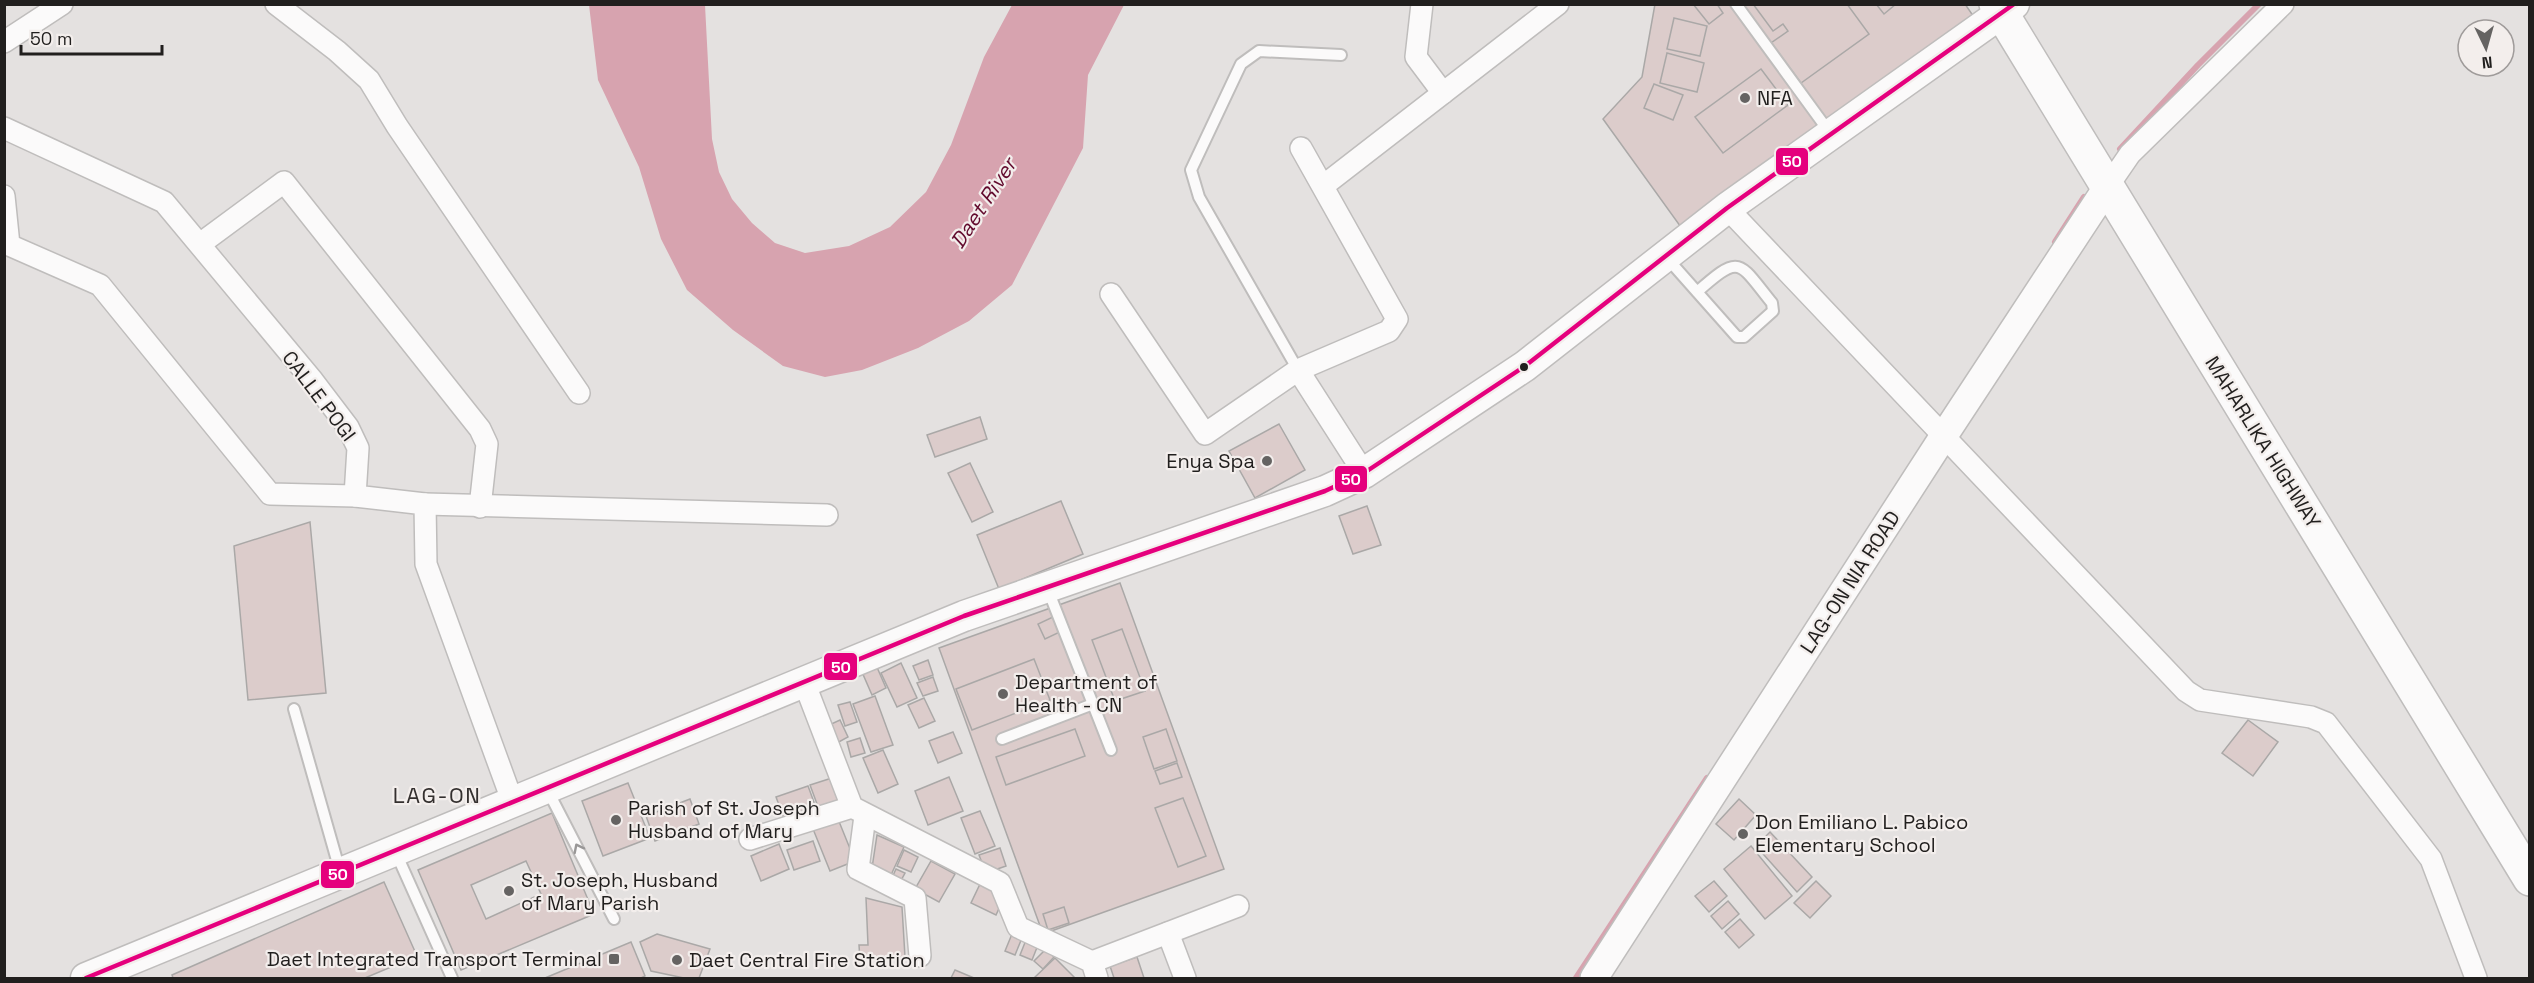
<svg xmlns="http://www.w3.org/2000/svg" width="2534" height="983" font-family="'Space Grotesk',sans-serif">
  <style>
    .water { fill: #d7a3af }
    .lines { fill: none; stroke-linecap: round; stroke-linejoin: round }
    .stream { stroke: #d7a3af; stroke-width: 6 }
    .building { fill: #dccccb; stroke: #aaa8a7; stroke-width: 1.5; fill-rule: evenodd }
    .service-casing { stroke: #bfbdbc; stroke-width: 14 }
    .minor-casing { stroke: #bfbdbc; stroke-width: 24 }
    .tertiary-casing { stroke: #bfbdbc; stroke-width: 30 }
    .secondary-casing { stroke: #bfbdbc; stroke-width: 33 }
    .trunk-casing { stroke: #bfbdbc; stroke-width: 36 }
    .service { stroke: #fbfafa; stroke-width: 10 }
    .minor { stroke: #fbfafa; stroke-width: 21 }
    .tertiary { stroke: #fbfafa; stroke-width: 27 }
    .secondary { stroke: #fbfafa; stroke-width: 30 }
    .trunk { stroke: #fbfafa; stroke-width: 33 }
    .bus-1-casing { stroke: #f3eeec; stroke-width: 9 }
    .bus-1 { stroke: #e5007d; stroke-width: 4.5 }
    .oneway { stroke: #999797 }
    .poi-dot { fill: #656362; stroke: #f3eeec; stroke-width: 2 }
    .bus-dot { fill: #211f1e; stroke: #f3eeec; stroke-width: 2 }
    .labels { text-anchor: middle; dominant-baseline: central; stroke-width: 4.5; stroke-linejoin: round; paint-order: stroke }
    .poi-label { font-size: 20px; fill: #211f1e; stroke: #f3eeec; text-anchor: start }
    .street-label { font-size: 20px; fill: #211f1e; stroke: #f3eeec }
    .water-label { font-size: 21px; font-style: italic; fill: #620a2d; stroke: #f3eeec }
    .quarter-label { font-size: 22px; letter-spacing: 1.5px; fill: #34302f; stroke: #f3eeec }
    .line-badge { stroke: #f3eeec; stroke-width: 2 }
    .badge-label { font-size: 16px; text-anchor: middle; font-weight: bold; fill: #fff }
  </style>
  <rect width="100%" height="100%" fill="#e4e1e0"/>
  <path class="water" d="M589,5H705L712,139L719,172L732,199L752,223L775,243L805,253L849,246L890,227L926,192L951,145L984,57L1012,5H1124L1088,75L1083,148L1012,285L969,321L918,348L862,370L825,377L783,366L733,330L687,290L661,239L639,167L598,80Z"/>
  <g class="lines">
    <g class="stream">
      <path d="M2120,149L2198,65L2259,4"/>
      <path d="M2055,242L2084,197"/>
      <path d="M1576,978L1707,778"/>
    </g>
  </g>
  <g class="building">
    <path d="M1655,4H1965L1976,20L1683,230L1603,119L1642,77Z"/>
    <path d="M1693,4H1717L1723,13L1709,24Z"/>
    <path d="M1753,4H1847L1869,34L1801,83L1771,43L1788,31L1783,24L1773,31Z"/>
    <path d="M1876,4H1896L1884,14Z"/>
    <path d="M1674,18L1707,26L1700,56L1667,49Z"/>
    <path d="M1667,53L1704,63L1697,92L1660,83Z"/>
    <path d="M1761,69L1788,105L1723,153L1695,117Z"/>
    <path d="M1654,84L1683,95L1673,120L1644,108Z"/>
    <path d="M980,417L987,439L935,457L927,435Z"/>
    <path d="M1279,424L1305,470L1255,498L1229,451Z"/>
    <path d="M970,463L993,512L972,522L948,473Z"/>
    <path d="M1061,501L1083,554L999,589L977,535Z"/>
    <path d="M1367,506L1381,545L1353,554L1339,516Z"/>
    <path d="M310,522L326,693L248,700L234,546Z"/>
    <path d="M1120,583L1224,869L1043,934L939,648Z"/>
    <path d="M1055,616L1062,631L1045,639L1038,624Z"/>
    <path d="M1122,629L1145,691L1115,701L1092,640Z"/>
    <path d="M1034,659L1050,700L972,730L956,689Z"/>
    <path d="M928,660L933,675L919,680L913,666Z"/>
    <path d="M901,663L917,698L897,707L881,673Z"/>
    <path d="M876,665L886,688L872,695L862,672Z"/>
    <path d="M933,677L938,691L923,696L917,683Z"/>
    <path d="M875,696L893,745L871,752L853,704Z"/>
    <path d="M924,698L935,721L919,728L908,705Z"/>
    <path d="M850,702L857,722L845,726L838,705Z"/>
    <path d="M840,720L848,737L837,743L829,725Z"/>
    <path d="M2248,720L2278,742L2253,776L2222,753Z"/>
    <path d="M1075,729L1085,756L1006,785L996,757Z"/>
    <path d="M1166,729L1177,761L1154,769L1143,737Z"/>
    <path d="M953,732L962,753L938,763L929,741Z"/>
    <path d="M860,738L865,753L851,757L847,742Z"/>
    <path d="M883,750L898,784L878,793L863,758Z"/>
    <path d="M1177,763L1182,777L1160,784L1155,771Z"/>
    <path d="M835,777L844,804L820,812L810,785Z"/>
    <path d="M949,777L963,811L928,825L915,791Z"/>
    <path d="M628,783L650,838L603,856L582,801Z"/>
    <path d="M808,786L818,813L786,824L776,797Z"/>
    <path d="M1183,798L1206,856L1178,867L1155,808Z"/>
    <path d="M690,799L699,824L655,841L646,816Z"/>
    <path d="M1739,799L1756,815L1734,840L1716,824Z"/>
    <path d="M980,811L995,846L975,854L961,818Z"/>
    <path d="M552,813L594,914L461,970L418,870ZM526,861L541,894L486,919L471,885Z"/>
    <path d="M838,819L855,861L830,871L813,829Z"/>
    <path d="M1770,832L1812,877L1797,892L1756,846Z"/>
    <path d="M877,835L904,847L890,877L872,868Z"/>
    <path d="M813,841L820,861L794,870L787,850Z"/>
    <path d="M779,844L789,869L761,881L751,856Z"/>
    <path d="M1751,846L1792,896L1765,919L1724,869Z"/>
    <path d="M1000,848L1006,866L986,873L979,855Z"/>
    <path d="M904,850L918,857L911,872L897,866Z"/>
    <path d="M931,861L955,874L939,902L915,889Z"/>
    <path d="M896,869L905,873L899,884L891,880Z"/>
    <path d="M1714,881L1727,896L1709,912L1695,896Z"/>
    <path d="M1816,881L1831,896L1810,918L1794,903Z"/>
    <path d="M384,882L417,956L365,978H173L172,975Z"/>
    <path d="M981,882L991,887L1001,904L996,915L971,903Z"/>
    <path d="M866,898L902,907L905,957L860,960L859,945H868Z"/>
    <path d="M1728,901L1739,914L1722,929L1711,916Z"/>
    <path d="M1064,907L1069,923L1048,930L1043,914Z"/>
    <path d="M1740,919L1754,935L1739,948L1725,932Z"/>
    <path d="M657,934L710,949L699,978H684L651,971L640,942Z"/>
    <path d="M1012,934L1022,938L1015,955L1005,951Z"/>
    <path d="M1026,940L1038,945L1032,960L1020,955Z"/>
    <path d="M631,942L645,976L641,978H545Z"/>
    <path d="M1046,949L1054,957L1043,969L1034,961Z"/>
    <path d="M1137,957L1144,978H1114L1110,966Z"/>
    <path d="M1055,958L1075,978H1034Z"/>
    <path d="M955,970L974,978H951Z"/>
  </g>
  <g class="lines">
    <defs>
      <g id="service">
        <path d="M1736,4L1830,133"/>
        <path d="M1667,258L1737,337H1744L1773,311L1772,303C1738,261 1741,253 1697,292"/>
        <path d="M1298,370L1199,197L1191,170L1241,64L1259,51L1341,55"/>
        <path d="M1048,590L1111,750"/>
        <path d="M294,709L340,871"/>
        <path d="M1002,739L1093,704"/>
        <path d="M548,791L614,919"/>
        <path d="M396,853L452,978"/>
      </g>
      <g id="minor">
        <path d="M276,4L337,51L369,80L397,126L579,393"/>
        <path d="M1422,4L1416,57L1443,93"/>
        <path d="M4,42L62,4"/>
        <path d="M4,128L164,202L313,381L348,427L358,448L355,496L425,504L426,564L513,803"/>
        <path d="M1323,186L1558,4"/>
        <path d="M2108,186L2130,154L2283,4"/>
        <path d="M4,196L9,245L100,285L270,494L355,496"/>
        <path d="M1727,208L2186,691L2200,700L2311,717L2326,723L2431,859L2476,978"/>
        <path d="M200,244L284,182L480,429L487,444L480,507"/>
        <path d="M1111,294L1205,434L1298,370L1389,331L1397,319L1301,148"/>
        <path d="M1298,370L1364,473"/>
        <path d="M425,504L827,515"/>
        <path d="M804,682L852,807L1000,883L1018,927L1092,962L1097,978"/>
        <path d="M865,816L858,869L915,898L920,956"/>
        <path d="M750,839L852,807"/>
        <path d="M1168,933L1185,978"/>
        <path d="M1092,962L1238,906"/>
      </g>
      <path id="tertiary" d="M1594,978L1945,434L2108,186"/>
      <path id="secondary" d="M86,978L964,616L1325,491L1364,473L1525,366L1727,208L2014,4"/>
      <path id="trunk" d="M1996,4L2530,879"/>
    </defs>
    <use href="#service" class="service-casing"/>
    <use href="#minor" class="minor-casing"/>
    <use href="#tertiary" class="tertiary-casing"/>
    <use href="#secondary" class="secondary-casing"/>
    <use href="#trunk" class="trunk-casing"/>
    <use href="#service" class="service"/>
    <use href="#minor" class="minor"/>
    <use href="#tertiary" class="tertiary"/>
    <use href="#secondary" class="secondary"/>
    <use href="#trunk" class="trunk"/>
    <defs>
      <path id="bus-1" d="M86,978L964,616L1325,491L1364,473L1525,366L1727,208L2014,4"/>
    </defs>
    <use href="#bus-1" class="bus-1-casing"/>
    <use href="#bus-1" class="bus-1"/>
  </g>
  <defs><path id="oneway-chevron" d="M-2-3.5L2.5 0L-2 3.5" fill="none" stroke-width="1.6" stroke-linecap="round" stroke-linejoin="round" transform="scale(1.5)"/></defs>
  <use class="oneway" href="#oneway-chevron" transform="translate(578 848) rotate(-117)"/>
  <g class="poi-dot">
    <circle cx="1745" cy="98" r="6"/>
    <circle cx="1267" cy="461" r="6"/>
    <circle cx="1003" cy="694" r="6"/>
    <circle cx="616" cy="820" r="6"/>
    <circle cx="1743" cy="834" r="6"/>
    <circle cx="509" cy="891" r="6"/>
    <rect x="608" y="953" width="12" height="12" rx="3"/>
    <circle cx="677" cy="960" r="6"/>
  </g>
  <circle class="bus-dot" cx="1524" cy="367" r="5"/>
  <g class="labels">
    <g class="poi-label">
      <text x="1757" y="98">NFA</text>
      <text x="1255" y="461" text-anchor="end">Enya Spa</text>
      <text x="1015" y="682">Department of<tspan x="1015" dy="23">Health - CN</tspan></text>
      <text x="628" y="808">Parish of St. Joseph<tspan x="628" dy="23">Husband of Mary</tspan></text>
      <text x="1755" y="822">Don Emiliano L. Pabico<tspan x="1755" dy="23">Elementary School</tspan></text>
      <text x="521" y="880">St. Joseph, Husband<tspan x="521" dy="23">of Mary Parish</tspan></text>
      <text x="602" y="959" text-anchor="end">Daet Integrated Transport Terminal</text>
      <text x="689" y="960">Daet Central Fire Station</text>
    </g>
    <g class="street-label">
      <text transform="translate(319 396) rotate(53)">CALLE POGI</text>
      <text transform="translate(2263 442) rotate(58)">MAHARLIKA HIGHWAY</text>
      <text transform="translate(1850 582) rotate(-57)">LAG-ON NIA ROAD</text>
    </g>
    <g class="water-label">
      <text transform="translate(983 203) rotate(-57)">Daet River</text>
    </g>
    <g class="quarter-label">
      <text x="437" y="795">LAG-ON</text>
    </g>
  </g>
  <g class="line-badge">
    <rect x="1775" y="147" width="34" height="29" rx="6" fill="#e5007d"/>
    <rect x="1334" y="465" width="34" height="28" rx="6" fill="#e5007d"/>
    <rect x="823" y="652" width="35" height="29" rx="6" fill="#e5007d"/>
    <rect x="320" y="860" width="35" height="29" rx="6" fill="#e5007d"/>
  </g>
  <g class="badge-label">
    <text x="1792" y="167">50</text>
    <text x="1351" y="485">50</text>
    <text x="841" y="673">50</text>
    <text x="338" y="880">50</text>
  </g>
  <rect width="2534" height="983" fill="none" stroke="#211f1e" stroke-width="12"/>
  <g transform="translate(2486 48) rotate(175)"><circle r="28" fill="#f3eeec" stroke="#9f9b9a" stroke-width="1.5"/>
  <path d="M0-4.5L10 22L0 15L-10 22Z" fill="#656362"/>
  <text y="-9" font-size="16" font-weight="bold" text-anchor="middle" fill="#211f1e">N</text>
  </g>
  <path d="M21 45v9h141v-9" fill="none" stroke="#211f1e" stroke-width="3"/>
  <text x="30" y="45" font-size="18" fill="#211f1e" stroke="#f3eeec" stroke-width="4.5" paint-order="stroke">50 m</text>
</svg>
